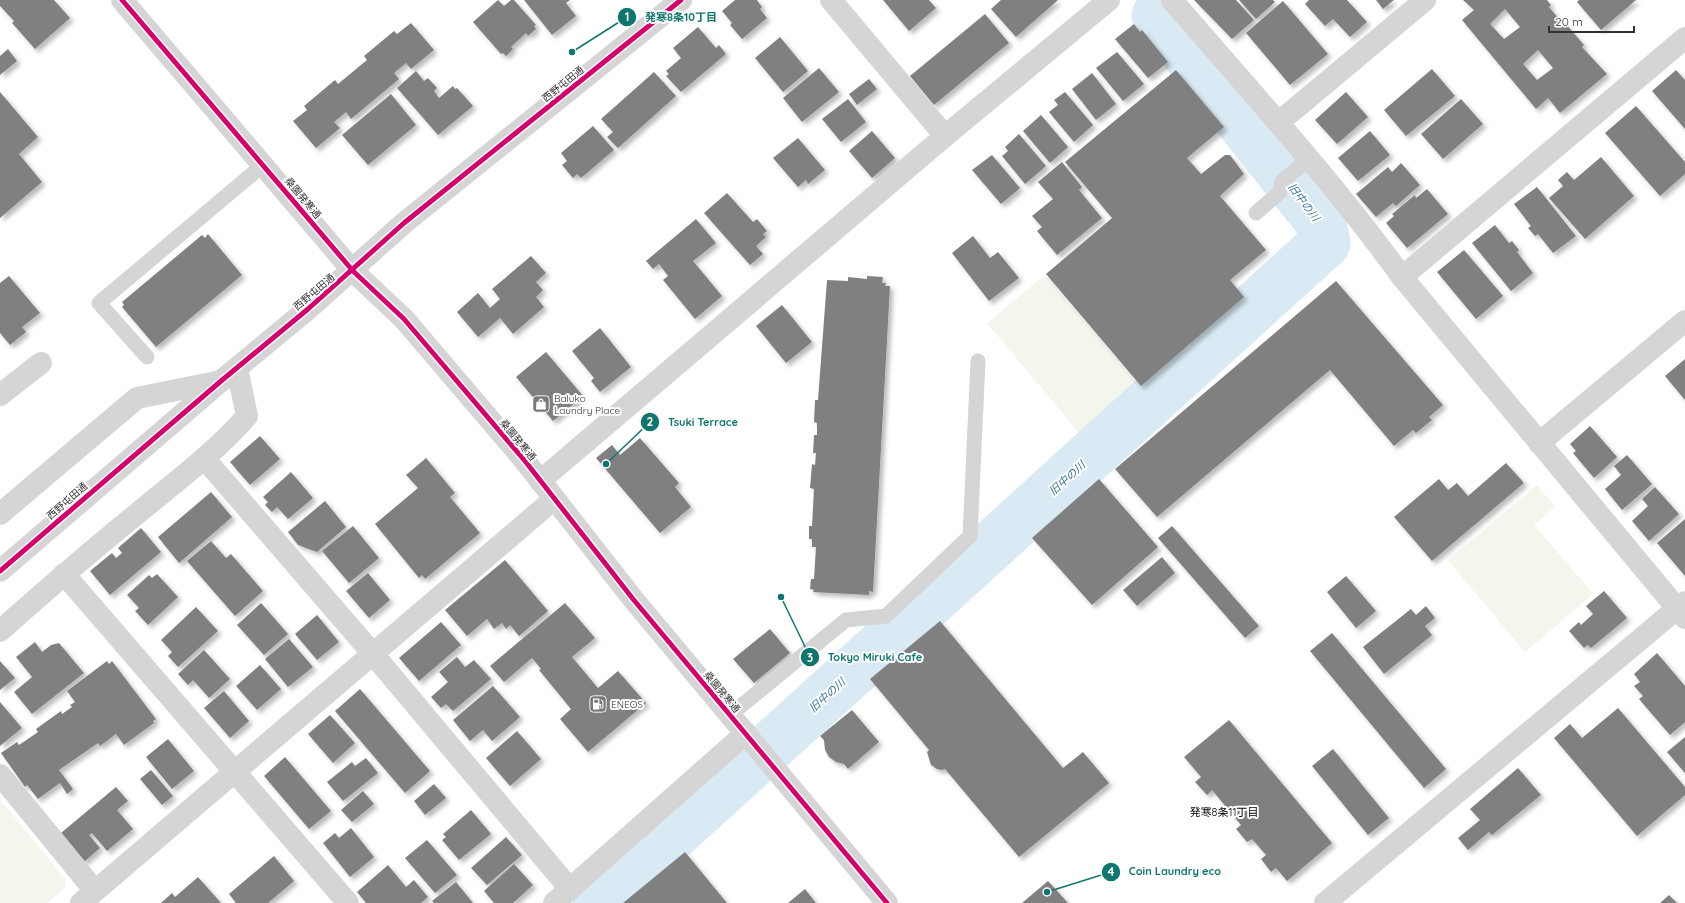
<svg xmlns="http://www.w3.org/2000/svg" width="1685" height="903" font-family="Quicksand,'Noto Sans JP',sans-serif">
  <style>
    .green { fill: #f2f6ed }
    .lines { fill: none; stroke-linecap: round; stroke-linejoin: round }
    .river { stroke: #d9eaf4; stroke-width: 51 }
    .building { fill: #808080; fill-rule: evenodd; filter: url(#shadow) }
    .service { stroke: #d5d5d5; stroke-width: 15 }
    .minor { stroke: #d5d5d5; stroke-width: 22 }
    .tertiary { stroke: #d5d5d5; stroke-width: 22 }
    .cycleway-casing { stroke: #fff; stroke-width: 8 }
    .cycleway { stroke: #d6006c; stroke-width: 5 }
    .labels { text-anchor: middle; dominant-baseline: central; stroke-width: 4; stroke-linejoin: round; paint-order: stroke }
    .street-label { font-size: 10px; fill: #313131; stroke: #fff }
    .poi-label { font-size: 10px; fill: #313131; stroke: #fff; text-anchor: start }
    .water-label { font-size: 11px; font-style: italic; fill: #387599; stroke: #fff }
    .neighbourhood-label { font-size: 11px; fill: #000; stroke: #fff }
    .leader { fill: none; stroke: #0f766e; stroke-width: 1.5 }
    .callout-dot { fill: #0f766e; stroke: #fff; stroke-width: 1.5 }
    .mark-label { font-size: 12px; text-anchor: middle; font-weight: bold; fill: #fff }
    .callout-label { font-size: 11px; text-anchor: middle; font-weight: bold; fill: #0f766e; stroke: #fff; stroke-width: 4; stroke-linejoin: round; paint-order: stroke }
  </style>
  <defs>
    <filter id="shadow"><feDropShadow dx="3.5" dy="3.5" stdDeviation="2" flood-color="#0004"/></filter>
  </defs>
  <rect width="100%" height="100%" fill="#fff"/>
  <g class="green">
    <path d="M1045,275L1144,392L1086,441L987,323Z"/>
    <path d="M1537,485L1555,507L1534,525L1593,594L1525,652L1448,560Z"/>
    <path d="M0,800L66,880L65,887L47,903H0Z"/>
  </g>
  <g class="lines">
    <path class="river" d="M598,903L1325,243L1320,221L1157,16"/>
  </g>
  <g class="building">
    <path d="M0,0H54L70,18L35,49L12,23L14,21L0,6Z"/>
    <path d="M498,0L504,6L511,0H514L536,25L534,26L536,29L528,36L526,33L511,47L513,49L506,56L503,53L501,54L473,22Z"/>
    <path d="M524,0H570L566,3L576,16L552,35Z"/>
    <path d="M735,0H757L762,7L760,9L767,18L742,39L730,25L732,23L722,11Z"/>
    <path d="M883,0H929L936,8L909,31Z"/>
    <path d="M1001,0H1058L1016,37L991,9Z"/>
    <path d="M1194,0H1236L1254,20L1232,39Z"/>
    <path d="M1239,0H1273L1275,2L1256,19Z"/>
    <path d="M1309,0H1347L1367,22L1350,37L1333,19L1325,26L1305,4Z"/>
    <path d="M1376,0H1394L1383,9Z"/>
    <path d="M1463,0H1547L1551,5L1549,7L1564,25L1565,23L1584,45L1582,47L1607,74L1560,113L1548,98L1536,109L1462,20L1474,10ZM1505,9L1520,27L1504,39L1490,24ZM1538,50L1553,68L1537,80L1523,64Z"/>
    <path d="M1579,0H1636L1601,30L1577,2Z"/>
    <path d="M1283,1L1328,54L1290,85L1246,33Z"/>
    <path d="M985,14L1009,43L934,105L910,76Z"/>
    <path d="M411,23L434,50L411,69L406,63L394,73L399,79L351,119L346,112L334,122L340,128L316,148L293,121L307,110L304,106L335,80L338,84L367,60L364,56L394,31L397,34Z"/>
    <path d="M1134,24L1140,32L1142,30L1168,62L1148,78L1115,39Z"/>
    <path d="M698,27L716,48L719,45L726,54L681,92L666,76L669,74L666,71L681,58L673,48Z"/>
    <path d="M780,37L808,71L783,92L755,58Z"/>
    <path d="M8,49L17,61L0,75V56Z"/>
    <path d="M1117,52L1144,84L1123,101L1096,68Z"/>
    <path d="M819,68L839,92L802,122L783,98Z"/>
    <path d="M1432,69L1455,96L1406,136L1384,110Z"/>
    <path d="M1176,70L1224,127L1187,158L1201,174L1225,155H1230L1244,174L1220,196L1266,250L1230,280L1244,297L1141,386L1046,274L1112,218L1065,162Z"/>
    <path d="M1676,70L1685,80V129L1652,91Z"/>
    <path d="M416,71L424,81L428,78L437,88L434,91L439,98L453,86L455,89L457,88L473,106L438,135L397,88Z"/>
    <path d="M654,72L676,96L618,148L607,137L613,132L601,119Z"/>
    <path d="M1092,73L1116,104L1096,120L1072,89Z"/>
    <path d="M869,79L877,89L857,105L849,94Z"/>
    <path d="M0,92L38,137L19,154L42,182L0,218Z"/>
    <path d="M1065,92L1093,125L1074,142L1049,112L1058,105L1054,100Z"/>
    <path d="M1346,92L1368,117L1337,144L1315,120Z"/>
    <path d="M391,94L416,125L368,165L342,135Z"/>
    <path d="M848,99L866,122L841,142L822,119Z"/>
    <path d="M1461,99L1483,124L1443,159L1421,134Z"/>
    <path d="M1636,106L1685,162V174L1660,196L1605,133Z"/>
    <path d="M1041,115L1068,147L1050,163L1023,131Z"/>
    <path d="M593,126L614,150L581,178L577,174L573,178L562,165L567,161L561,153Z"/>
    <path d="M872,131L895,158L872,178L849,151Z"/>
    <path d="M1370,131L1390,155L1358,181L1338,158Z"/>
    <path d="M1019,134L1046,166L1025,184L1002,156L1008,151L1005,147Z"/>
    <path d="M798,138L825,170L808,184L806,180L798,187L773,158Z"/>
    <path d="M992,155L1020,188L1001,204L972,170Z"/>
    <path d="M1601,157L1634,196L1585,239L1549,198L1563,186L1558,180L1567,172L1574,180Z"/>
    <path d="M1062,162L1082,187L1079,190L1102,218L1057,255L1037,231L1042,227L1032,216L1053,199L1038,182Z"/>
    <path d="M1401,163L1420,185L1396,206L1393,203L1376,217L1356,194L1388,167L1392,172Z"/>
    <path d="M1537,187L1576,236L1553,253L1538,234L1535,236L1528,228L1531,226L1514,204Z"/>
    <path d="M1427,189L1448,214L1407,248L1386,223L1394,216L1392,214L1415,195L1416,198Z"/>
    <path d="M727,193L753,222L757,219L767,231L763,234L766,237L756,246L763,254L750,265L704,213Z"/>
    <path d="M696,219L716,243L693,261L722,296L695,319L663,280L668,276L659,264L653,269L646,261Z"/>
    <path d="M1495,225L1509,243L1512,241L1519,250L1517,252L1533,273L1511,291L1472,243Z"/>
    <path d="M208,234L242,275L156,347L122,307L124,305L122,302L202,235L205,238Z"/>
    <path d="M973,236L990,258L998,252L1019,278L989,301L952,253Z"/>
    <path d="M1464,250L1503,296L1476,319L1437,272Z"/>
    <path d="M531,256L546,273L536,282L543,290L536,297L544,307L513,334L500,318L478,337L457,312L478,293L490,308L500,299L492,289Z"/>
    <path d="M9,276L40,313L22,327L26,332L10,345L0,333V283Z"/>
    <path d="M867,276L883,277L882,283H886L885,286H890L873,592L869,591V595L813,592L814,590L810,589L811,579H814L816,547H812V539H809V526H812L814,489L810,488L812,464L815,465L816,453H813L814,435H817V423L814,422L815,400H818L827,280L848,281V277L867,279Z"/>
    <path d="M1336,281L1443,405L1429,417L1432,420L1416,433L1413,430L1394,446L1330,370L1157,517L1115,469Z"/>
    <path d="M782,305L812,342L786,363L756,326Z"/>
    <path d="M600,328L631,367L600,392L591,381L594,378L572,351Z"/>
    <path d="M546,352L583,396L553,421L516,377Z"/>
    <path d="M1685,359V400L1665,376Z"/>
    <path d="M1590,426L1617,457L1594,478L1573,453L1576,451L1570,444Z"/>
    <path d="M260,436L280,459L250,485L230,462Z"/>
    <path d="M640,438L679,483L675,487L691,507L660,533L596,458L612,445L620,455Z"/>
    <path d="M1627,455L1652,484L1622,510L1605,489L1621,475L1614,466Z"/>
    <path d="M426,458L455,493L450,497L480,533L425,579L422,575L419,578L375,524L418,488L406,475Z"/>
    <path d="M1506,463L1524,483L1432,561L1394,517L1439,479L1448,490L1457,483L1468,496Z"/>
    <path d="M291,472L313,498L288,519L277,507L272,512L265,505L268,502L263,497Z"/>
    <path d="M1099,479L1158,547L1092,605L1032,538Z"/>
    <path d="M1655,487L1679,514L1649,541L1632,521L1648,506L1642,499Z"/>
    <path d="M211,492L232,517L179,563L158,537Z"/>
    <path d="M325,501L346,527L317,552L298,545L288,532Z"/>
    <path d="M1685,519V576L1657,543Z"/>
    <path d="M353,526L379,558L349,583L322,551Z"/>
    <path d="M1172,526L1259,626L1245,638L1158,538Z"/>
    <path d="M141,528L161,552L110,595L90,571L112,553L116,558L122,553L118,548Z"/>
    <path d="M211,541L226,558L231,554L263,591L235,616L187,561Z"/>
    <path d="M1162,557L1175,573L1137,606L1123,590Z"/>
    <path d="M505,560L548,611L519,636L510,625L506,629L502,623L494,629L487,619L467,636L445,610Z"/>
    <path d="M368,573L390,600L369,618L346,591Z"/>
    <path d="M157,574L178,597L148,625L135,611L139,608L127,595L149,575L152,578Z"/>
    <path d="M1346,576L1376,611L1356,628L1327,592Z"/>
    <path d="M1604,591L1627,618L1591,648L1588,645L1584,648L1569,631L1579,622L1581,625L1593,614L1586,606Z"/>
    <path d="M261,603L288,634L264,655L237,625Z"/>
    <path d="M565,603L595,638L572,657L598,688L618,671L646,703L588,752L560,719L571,709L539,670L541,669L532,658L504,682L490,666Z"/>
    <path d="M1426,606L1435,618L1425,626L1432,635L1384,674L1363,647L1411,609L1416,615Z"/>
    <path d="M196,607L218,631L178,667L168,656L172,652L161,640Z"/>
    <path d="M317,615L339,642L317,660L295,634Z"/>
    <path d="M940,621L1063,768L1083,752L1109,783L1019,857L945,769L942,770L937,769L931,765L927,752L929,750L870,679Z"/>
    <path d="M441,622L461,645L419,681L399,658Z"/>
    <path d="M770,629L790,653L754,683L733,659Z"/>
    <path d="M1332,633L1446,769L1424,788L1310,651Z"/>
    <path d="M289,639L313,667L288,687L265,659Z"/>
    <path d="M35,642L42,652L51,645L59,643L84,673L32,714L14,692L32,677L16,657Z"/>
    <path d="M204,650L230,679L209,698L193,680L188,685L178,674Z"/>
    <path d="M1657,653L1685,686V722L1670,735L1639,699L1643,696L1634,686L1640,682L1634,674Z"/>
    <path d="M457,657L465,667L474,660L491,679L453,711L446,704L441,708L431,697L448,682L439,672Z"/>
    <path d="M0,661L15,678L0,690Z"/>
    <path d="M107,661L109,664L112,661L156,719L153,721L154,723L124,745L116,734L100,746L98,743L59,770L73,789L67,794L60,783L38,799L27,785L25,787L1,753L17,742L19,745L38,732L36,729L61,711L62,714L72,707L70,705L75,702L67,691Z"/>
    <path d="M260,665L281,689L257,710L236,686Z"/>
    <path d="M493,686L520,717L492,741L483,730L470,741L453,720Z"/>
    <path d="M360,689L430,771L405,793L335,711Z"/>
    <path d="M224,691L249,721L230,738L204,708Z"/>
    <path d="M0,702L22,728L0,746Z"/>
    <path d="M1618,708L1685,787V795L1637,836L1554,738L1570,724L1582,738Z"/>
    <path d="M852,710L879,742L848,769L844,764L836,762L829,757L825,750L824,740L820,736Z"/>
    <path d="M330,715L355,743L333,763L308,734Z"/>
    <path d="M1229,720L1332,843L1287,881L1276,868L1271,872L1261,859L1266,855L1252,839L1247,842L1236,829L1241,825L1212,790L1207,795L1195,782L1201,777L1184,757Z"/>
    <path d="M517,731L541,759L510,786L486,758Z"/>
    <path d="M1685,737V773L1667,752Z"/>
    <path d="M168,739L194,771L172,789L146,757Z"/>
    <path d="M1333,749L1389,818L1368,835L1312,766Z"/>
    <path d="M285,757L331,811L309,829L264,776Z"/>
    <path d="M366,758L378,773L343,801L327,782L352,762L355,766Z"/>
    <path d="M1518,768L1541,795L1492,835L1489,832L1468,850L1458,838L1480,820L1470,809Z"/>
    <path d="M151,770L173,796L162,805L140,779Z"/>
    <path d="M434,784L446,798L425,815L414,801Z"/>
    <path d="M116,787L128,801L117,810L133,829L107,851L92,833L89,835L100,848L84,862L61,833Z"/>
    <path d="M363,791L374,804L352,822L341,810Z"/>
    <path d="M471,810L491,834L459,860L442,840L446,837L443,834Z"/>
    <path d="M351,828L374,857L350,877L323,843L335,833L339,838Z"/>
    <path d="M506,837L522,855L487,885L471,868Z"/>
    <path d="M427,840L457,875L435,893L405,858Z"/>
    <path d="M685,852L727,903H623Z"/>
    <path d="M274,856L294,881L268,903H236L229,894Z"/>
    <path d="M514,864L533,885L513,903H494L484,891Z"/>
    <path d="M388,865L406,887L414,880L428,897L421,903H366L357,892Z"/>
    <path d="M198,877L221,903H161L172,893L175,897Z"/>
    <path d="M1048,881L1068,903H1022Z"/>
    <path d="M456,882L473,903H434L432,901Z"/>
    <path d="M805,889L816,903H788Z"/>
    <path d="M1669,895L1677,903H1660Z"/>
  </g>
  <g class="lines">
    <g class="service">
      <path d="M1256,213L1280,192L1282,181L1309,159"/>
      <path d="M147,357L99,303L263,165"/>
      <path d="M730,715L846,620L886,616L970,536L978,361"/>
    </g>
    <g class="minor">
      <path d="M831,0L945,136"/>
      <path d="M1172,0C1250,91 1332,180 1402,277L1685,618"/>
      <path d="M1278,123L1425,0"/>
      <path d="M1402,277L1685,38"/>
      <path d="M0,395L41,363"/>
      <path d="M1539,443L1685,321"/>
      <path d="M204,458L373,654L570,889"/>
      <path d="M540,481L945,136L1109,0"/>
      <path d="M0,514L137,398L221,381"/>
      <path d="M64,574L348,903"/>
      <path d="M0,631C45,591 91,551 138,513C175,482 215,453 247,416L237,368"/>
      <path d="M0,775L95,891"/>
      <path d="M81,903L553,500"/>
      <path d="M554,903L746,733"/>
      <path d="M1325,903L1685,602"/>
    </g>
    <g class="tertiary">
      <path d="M122,0L353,271L404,319L525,461L633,599L887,903"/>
      <path d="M0,571L221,381L308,309L404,223L681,0"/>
    </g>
    <defs>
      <g id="cycleway">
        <path d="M122,0L353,271L404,319L525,461L633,599L887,903"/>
        <path d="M0,571L221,381L308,309L404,223L681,0"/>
      </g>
    </defs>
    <use href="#cycleway" class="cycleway-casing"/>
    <use href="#cycleway" class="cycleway"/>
  </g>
  <defs>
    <symbol id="shop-square" viewBox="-11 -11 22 22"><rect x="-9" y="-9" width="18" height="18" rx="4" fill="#797979" stroke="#fff"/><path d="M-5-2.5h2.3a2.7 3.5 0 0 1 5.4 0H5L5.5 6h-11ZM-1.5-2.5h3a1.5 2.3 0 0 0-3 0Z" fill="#fff"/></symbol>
    <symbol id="fuel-square" viewBox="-11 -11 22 22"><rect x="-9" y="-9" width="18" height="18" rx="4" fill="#797979" stroke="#fff"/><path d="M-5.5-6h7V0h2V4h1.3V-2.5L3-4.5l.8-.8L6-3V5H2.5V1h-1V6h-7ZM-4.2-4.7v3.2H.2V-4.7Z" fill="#fff"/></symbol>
  </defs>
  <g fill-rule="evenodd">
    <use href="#shop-square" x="531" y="394" width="20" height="20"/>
    <use href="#fuel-square" x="588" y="694" width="20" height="20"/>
  </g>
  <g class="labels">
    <g class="street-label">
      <text transform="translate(563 84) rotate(-39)">西野屯田通</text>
      <text transform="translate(303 198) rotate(50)">桑園発寒通</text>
      <text transform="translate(314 292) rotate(-40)">西野屯田通</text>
      <text transform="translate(518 440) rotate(50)">桑園発寒通</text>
      <text transform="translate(67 501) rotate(-41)">西野屯田通</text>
      <text transform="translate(722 692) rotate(50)">桑園発寒通</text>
    </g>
    <g class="poi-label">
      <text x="554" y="398">Baluko<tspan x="554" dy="12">Laundry Place</tspan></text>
      <text x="611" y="704">ENEOS</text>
    </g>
    <g class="water-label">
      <text transform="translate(1304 202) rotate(53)">旧中の川</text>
      <text transform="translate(1067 478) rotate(-42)">旧中の川</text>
      <text transform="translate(827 695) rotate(-42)">旧中の川</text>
    </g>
    <g class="neighbourhood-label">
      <text x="1224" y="812">発寒8条11丁目</text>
    </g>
  </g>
  <path class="leader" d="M572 52L627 17M606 464L650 422M781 597L810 657M1047 892L1111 872"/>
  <g class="callout-dot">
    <circle cx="572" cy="52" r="4"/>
    <circle cx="606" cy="464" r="4"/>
    <circle cx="781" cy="597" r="4"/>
    <circle cx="1047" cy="892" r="4"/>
    <circle cx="627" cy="17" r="10"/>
    <circle cx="650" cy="422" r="10"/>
    <circle cx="810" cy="657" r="10"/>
    <circle cx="1111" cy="872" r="10"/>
  </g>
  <g class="mark-label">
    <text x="627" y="21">1</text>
    <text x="650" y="426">2</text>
    <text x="810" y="662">3</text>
    <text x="1111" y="876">4</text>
  </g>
  <g class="callout-label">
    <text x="681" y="21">発寒8条10丁目</text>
    <text x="703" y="426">Tsuki Terrace</text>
    <text x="875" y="661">Tokyo Miruki Cafe</text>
    <text x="1175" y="875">Coin Laundry eco</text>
  </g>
  <path d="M1549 26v6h85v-6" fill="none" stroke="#313131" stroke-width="2"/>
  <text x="1555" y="26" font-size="12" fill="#313131" stroke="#ffffff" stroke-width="3" paint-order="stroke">20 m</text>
</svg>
